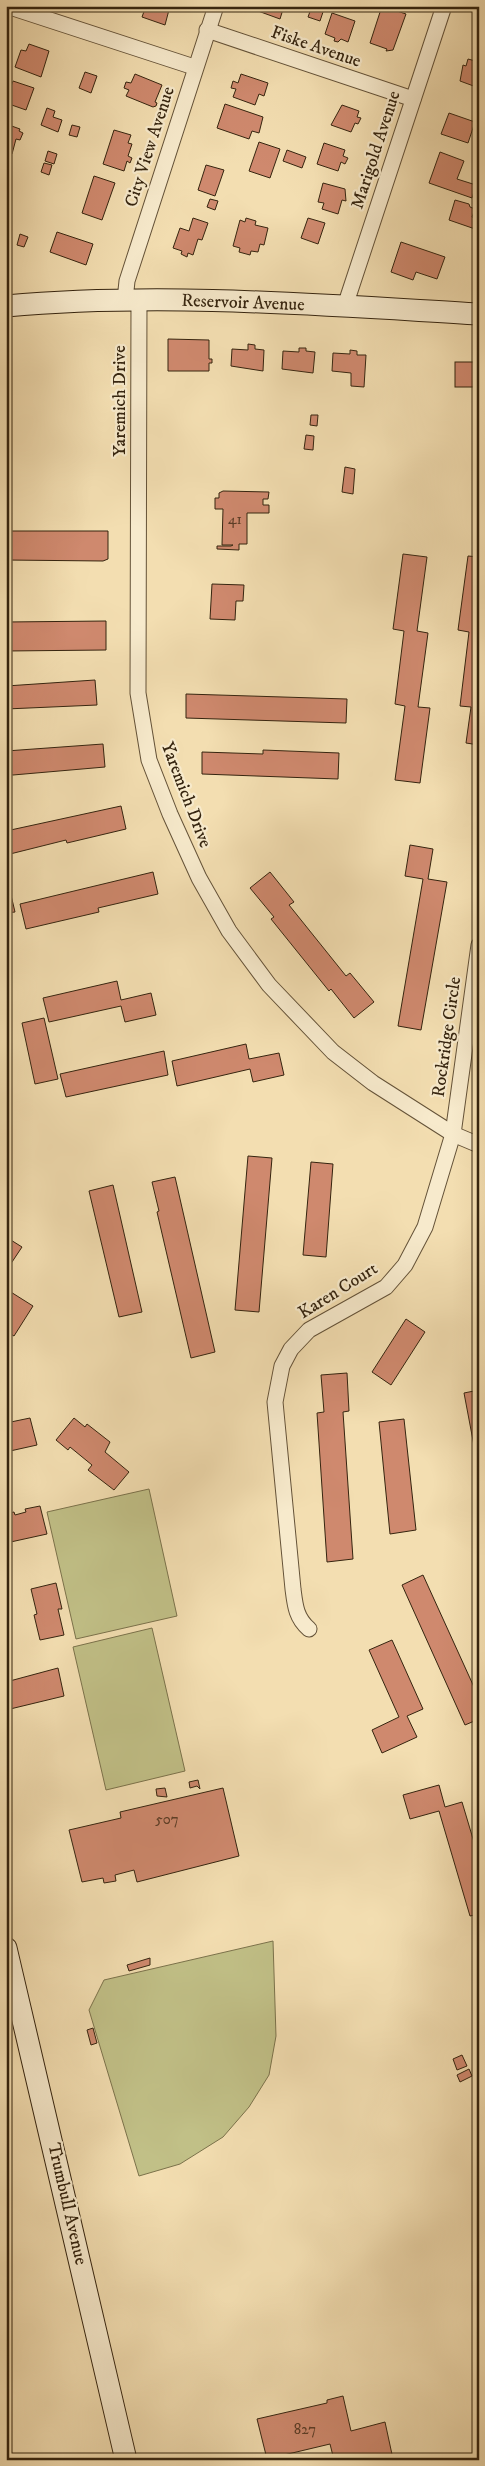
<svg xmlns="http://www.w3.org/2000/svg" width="485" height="2466" font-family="'IM FELL DW Pica',serif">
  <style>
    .green { fill: #c1c087; stroke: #7b724b }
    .building { fill: #cf896e; stroke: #35240f }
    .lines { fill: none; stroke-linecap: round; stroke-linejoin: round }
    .street-casing { stroke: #645238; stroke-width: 17 }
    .secondary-casing { stroke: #35240f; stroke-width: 23 }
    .street { stroke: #f7eacc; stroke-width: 15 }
    .secondary { stroke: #f7eacc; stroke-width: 21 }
    .labels { text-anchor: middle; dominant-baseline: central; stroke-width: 4.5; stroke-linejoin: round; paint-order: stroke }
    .number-label { font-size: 15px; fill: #5c3d27 }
    .street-label { font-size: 18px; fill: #35240f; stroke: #f7eacc }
  </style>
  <rect width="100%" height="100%" fill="#f3deb1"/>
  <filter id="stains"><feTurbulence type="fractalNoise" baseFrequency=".004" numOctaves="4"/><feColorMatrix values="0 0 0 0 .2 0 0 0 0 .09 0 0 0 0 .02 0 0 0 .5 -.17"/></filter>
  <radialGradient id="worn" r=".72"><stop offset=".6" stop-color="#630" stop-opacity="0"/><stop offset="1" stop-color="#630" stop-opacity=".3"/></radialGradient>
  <g class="green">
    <path d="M149,1489L177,1616L76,1639L47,1512Z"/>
    <path d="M152,1628L185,1771L106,1790L73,1647Z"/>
    <path d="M273,1941L276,2036L269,2075L249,2107L223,2137L180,2164L139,2176L89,2010L104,1980Z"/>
  </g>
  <g class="building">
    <path d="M146,6H170L165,25L142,17Z"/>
    <path d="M260,6H284L280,19L258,11Z"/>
    <path d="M312,6H325L320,21L308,17Z"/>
    <path d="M382,6L389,8L396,6L394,10L406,14L393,50L386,51L387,49L370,43Z"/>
    <path d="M332,13L355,21L348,42L341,39L338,42L334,41L335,38L325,34Z"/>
    <path d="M29,44L49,51L41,77L15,67L21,50L26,51Z"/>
    <path d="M468,59L479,62V88L460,81L463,65L466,66Z"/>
    <path d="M85,72L97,76L91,93L79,88Z"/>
    <path d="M135,74L162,85L155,102L157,103L156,106L153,107L126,96L129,90L124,88L126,82L131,83Z"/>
    <path d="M241,74L268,83L264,96L259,94L255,105L233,97L236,89L231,88L233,81L238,83Z"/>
    <path d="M13,81L34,88L26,110L6,103L9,95L6,92L8,88L10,89Z"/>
    <path d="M225,104L263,117L259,133L252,131L249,139L217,128Z"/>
    <path d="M342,105L359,111L357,117L361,118L358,124L355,123L351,132L331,125Z"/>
    <path d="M47,108L55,111L53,117L62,120L58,132L41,125Z"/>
    <path d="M449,113L475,122L468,143L441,134Z"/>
    <path d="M6,124L20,129L19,131L23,133L20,140L16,139L12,154L6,152Z"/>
    <path d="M72,125L80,127L77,137L69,135Z"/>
    <path d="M114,130L131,135L128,143L132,144L128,156L132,158L130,163L127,161L124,171L103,164Z"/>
    <path d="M259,142L280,149L270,178L249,171Z"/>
    <path d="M324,143L345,150L343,156L348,158L345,164L341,162L338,171L317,164Z"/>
    <path d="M287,150L306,157L302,168L283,161Z"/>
    <path d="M48,151L57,154L54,164L45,161Z"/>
    <path d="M440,152L464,161L457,179L476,185L472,198L429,183Z"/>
    <path d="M44,163L52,165L49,175L41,172Z"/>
    <path d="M206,165L224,170L215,196L198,190Z"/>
    <path d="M94,176L115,183L102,220L82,213Z"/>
    <path d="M323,183L345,189L346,201L342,200L338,214L322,209L324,203L318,202Z"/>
    <path d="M210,199L218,201L215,210L207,207Z"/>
    <path d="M455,200L469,204L470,207L475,209L472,217L479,219L478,230L449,220Z"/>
    <path d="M193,218L208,223L202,240L198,239L193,255L188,253L187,257L181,254L182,251L173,248L180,228L189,231Z"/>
    <path d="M246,218L256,221L255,225L268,228L264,245L260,244L258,252L251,251L250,255L239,252L240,248L233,246L240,220L245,222Z"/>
    <path d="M308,218L325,223L318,244L301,238Z"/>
    <path d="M57,232L93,244L86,265L50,252Z"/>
    <path d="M20,234L28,237L24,247L17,245Z"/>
    <path d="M401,242L445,257L437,279L416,272L413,280L391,272Z"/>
    <path d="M477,250H479V273L474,272Z"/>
    <path d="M168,339L209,340V359H212V363H209V371H168Z"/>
    <path d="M248,344L255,345V349L264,350L263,371L231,366L232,349L248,350Z"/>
    <path d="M299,348H306V351L315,352L313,373L282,369L283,351L299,352Z"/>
    <path d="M350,350L357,351V355H366L364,387L351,386V373L332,371L333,353L350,354Z"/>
    <rect x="455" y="362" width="19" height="25"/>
    <path d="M311,415H318L317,426L310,425Z"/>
    <path d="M306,435L314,436L313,450L304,449Z"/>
    <path d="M345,467L355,469L353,494L342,492Z"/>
    <path d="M223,491L269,492L268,499H263V505H269V513H247V544H239V550L217,549V546H231L233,545H222L223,509H215V498H219V493Z"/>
    <path d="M6,531H108V559L103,561L6,560Z"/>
    <path d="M403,554L427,557L417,631L428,633L418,707L430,708L420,783L395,780L405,706L395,704L404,631L393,629Z"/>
    <path d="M468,556L479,557V745L466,743L471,707L460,706L469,632L458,630Z"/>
    <path d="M212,584L244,585L243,601H236L235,620L210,619Z"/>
    <path d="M106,621V650L6,651V622Z"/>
    <path d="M95,680L97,705L6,709V686Z"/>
    <path d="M186,694L347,699L346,723L186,718Z"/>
    <path d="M103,744L105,767L13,775L6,774V751Z"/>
    <path d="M263,750L339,753L338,779L202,774V752L263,754Z"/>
    <path d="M121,806L126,829L67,843L66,840L6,855V831Z"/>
    <path d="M410,845L433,849L428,879L447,882L421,1030L398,1026L423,879L405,876Z"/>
    <path d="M153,872L158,894L98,908L99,912L26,929L20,904Z"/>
    <path d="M270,872L294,902L289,905L346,976L350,973L374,1002L354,1018L331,989L329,991L271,919L274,917L250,888Z"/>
    <path d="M6,874L15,912L6,913Z"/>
    <path d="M117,981L121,1000L151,993L156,1015L125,1022L121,1006L49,1022L43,998Z"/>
    <path d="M44,1018L58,1079L35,1084L22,1023Z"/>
    <path d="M246,1044L249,1059L279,1053L284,1075L253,1082L250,1069L177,1086L172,1061Z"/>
    <path d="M164,1051L168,1075L66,1097L60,1074Z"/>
    <path d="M248,1156L272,1158L259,1312L235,1310Z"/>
    <path d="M311,1162L333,1164L326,1257L303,1255Z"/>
    <path d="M175,1177L215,1352L191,1358L157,1212L159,1211L152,1182Z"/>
    <path d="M113,1185L142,1312L119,1317L89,1191Z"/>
    <path d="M6,1237L22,1247L6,1271Z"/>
    <path d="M6,1289L33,1306L14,1336L7,1332L6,1334Z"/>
    <path d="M406,1319L425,1332L391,1385L372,1372Z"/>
    <path d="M347,1373L349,1411L343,1412L353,1559L327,1562L317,1413L324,1412L321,1375Z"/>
    <path d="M479,1390V1467H478L464,1393Z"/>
    <path d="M30,1418L37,1445L10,1451L6,1456V1423Z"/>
    <path d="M74,1418L85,1427L87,1424L110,1442L105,1452L129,1472L114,1490L88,1470L92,1465L70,1447L68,1450L56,1440Z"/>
    <path d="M404,1419L416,1530L390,1534L379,1422Z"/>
    <path d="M40,1506L47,1534L6,1543V1514L14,1512L15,1515L26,1512L25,1509Z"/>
    <path d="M423,1575L479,1698V1719L465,1725L402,1585Z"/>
    <path d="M56,1583L62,1609H58L64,1635L40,1640L34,1615L37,1614L31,1589Z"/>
    <path d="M392,1640L423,1709L407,1716L417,1737L382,1753L372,1730L399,1717L369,1650Z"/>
    <path d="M58,1668L64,1696L6,1710V1682Z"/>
    <path d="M198,1780L200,1789L197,1786L190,1788L189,1782Z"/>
    <path d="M439,1785L445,1807L462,1802L479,1859V1914L470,1916L439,1811L410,1819L403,1795Z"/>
    <path d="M165,1788L167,1797L157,1796L156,1789Z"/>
    <path d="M223,1788L239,1856L137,1882L134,1870L115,1875L116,1881L104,1883L103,1878L82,1882L69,1830L121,1818L120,1812Z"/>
    <path d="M150,1958V1965L129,1971L127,1965Z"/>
    <path d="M93,2028L97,2043L91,2045L87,2030Z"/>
    <path d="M462,2055L467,2066L457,2070L453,2059Z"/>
    <path d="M469,2069L472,2076L460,2082L457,2075Z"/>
    <path d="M343,2396L351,2431L385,2422L393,2459L334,2460L330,2444L267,2459L257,2419L327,2403V2400Z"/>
  </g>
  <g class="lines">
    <defs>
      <g id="street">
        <path d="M7,6L194,67"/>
        <path d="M207,30L413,99"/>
        <path d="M139,299L138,693L149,760L170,814L199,878L229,931L269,985L333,1052L373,1083L453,1134L479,1145"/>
        <path d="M125,300L127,281L216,6"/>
        <path d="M345,306L444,6"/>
        <path d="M309,1629C296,1618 295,1605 293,1589L275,1402L282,1366L291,1349L309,1330L386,1287L405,1265L425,1227L453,1134L479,945"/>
      </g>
      <g id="secondary">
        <path d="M6,306C163,292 322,305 479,314"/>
        <path d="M6,1948L126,2460"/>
      </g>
    </defs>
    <use href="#street" class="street-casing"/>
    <use href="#secondary" class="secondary-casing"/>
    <use href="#street" class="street"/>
    <use href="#secondary" class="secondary"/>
  </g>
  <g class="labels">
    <g class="number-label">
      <text x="235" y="519">41</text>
      <text x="167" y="1819">507</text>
      <text x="305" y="2429">827</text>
    </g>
    <g class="street-label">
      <text transform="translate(316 47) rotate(19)">Fiske Avenue</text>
      <text transform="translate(150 147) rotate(-72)">City View Avenue</text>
      <text transform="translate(376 150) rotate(-72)">Marigold Avenue</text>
      <text transform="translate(243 303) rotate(2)">Reservoir Avenue</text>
      <text transform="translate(120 401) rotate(-90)">Yaremich Drive</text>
      <text transform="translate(186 795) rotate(69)">Yaremich Drive</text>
      <text transform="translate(447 1037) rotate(-82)">Rockridge Circle</text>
      <text transform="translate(338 1291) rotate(-32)">Karen Court</text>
      <text transform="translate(67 2204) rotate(77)">Trumbull Avenue</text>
    </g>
  </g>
  <rect width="485" height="2466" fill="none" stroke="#f3deb1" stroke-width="25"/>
  <rect x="8" y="8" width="470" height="2451" fill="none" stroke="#35240f" stroke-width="2.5"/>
  <rect x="12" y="12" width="460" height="2441" fill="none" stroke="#35240f"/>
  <rect width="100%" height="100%" filter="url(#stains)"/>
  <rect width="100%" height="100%" fill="url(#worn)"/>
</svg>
